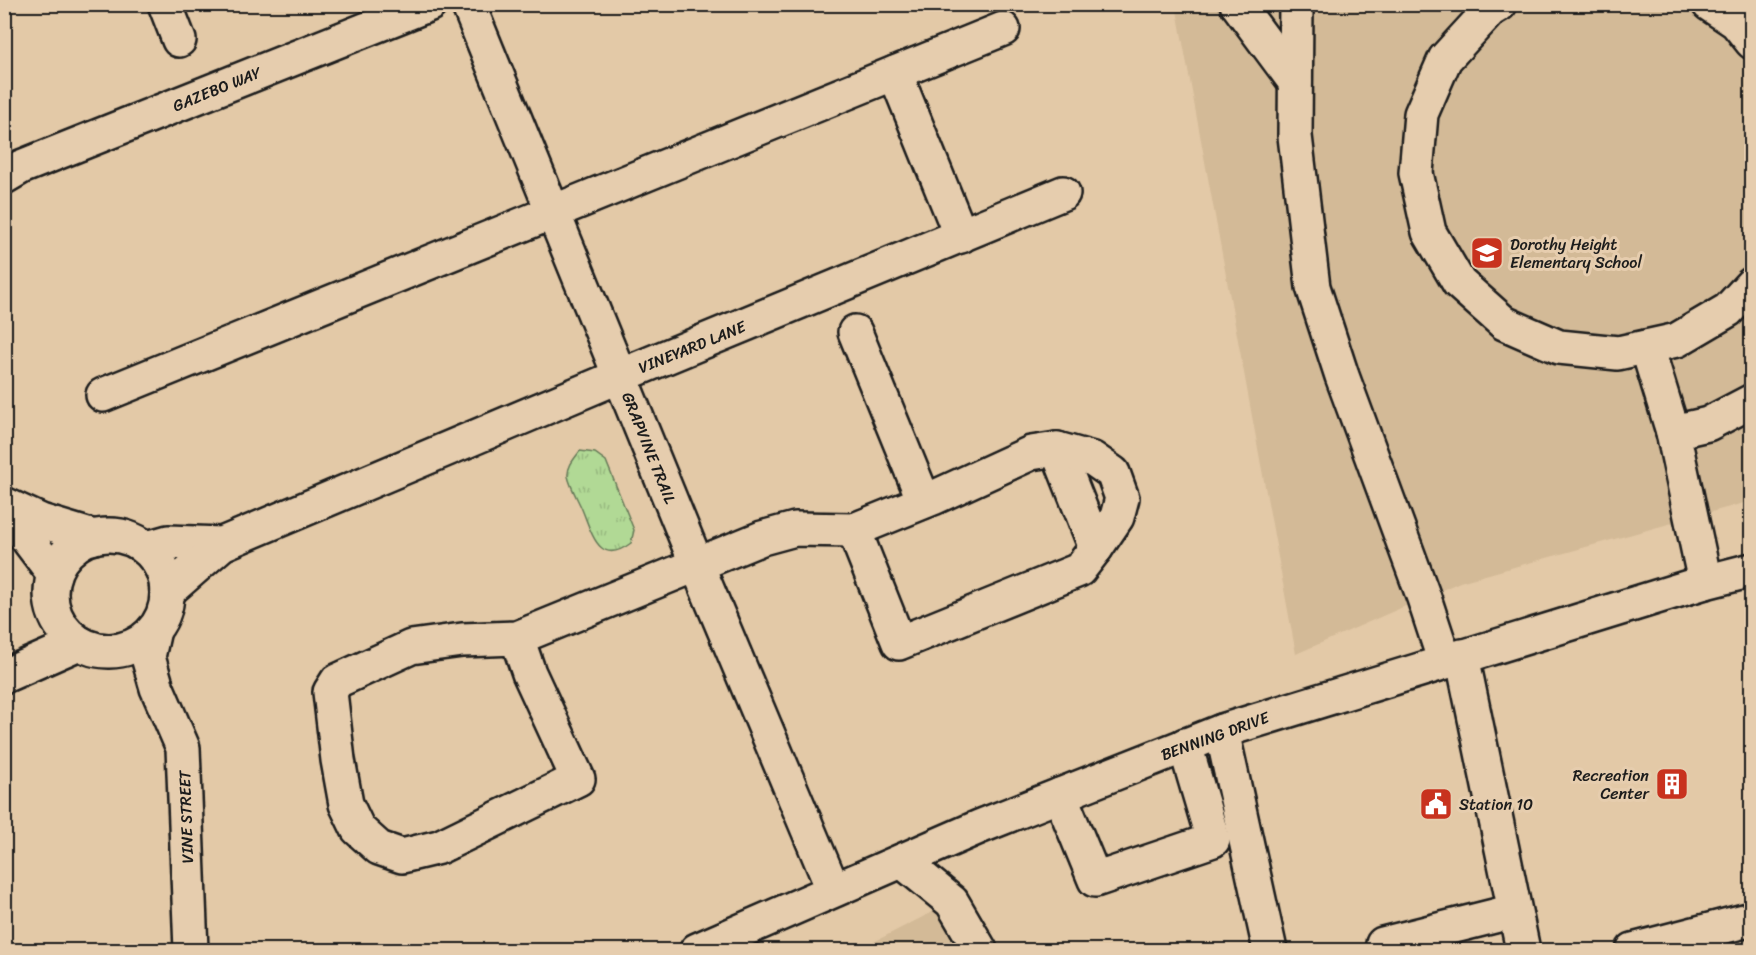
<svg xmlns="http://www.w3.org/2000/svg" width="1756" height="955" font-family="Sriracha,sans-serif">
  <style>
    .built { fill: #d3ba97 }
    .park { fill: url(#park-tufts); stroke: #667a58; stroke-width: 1.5 }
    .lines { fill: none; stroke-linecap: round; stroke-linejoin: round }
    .minor-casing { stroke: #1c1c1c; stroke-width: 38 }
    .minor { stroke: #e6cdae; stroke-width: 33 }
    .labels { text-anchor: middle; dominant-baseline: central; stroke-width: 6; stroke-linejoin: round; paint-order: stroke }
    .street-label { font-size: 16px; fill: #1c1c1c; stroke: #e6cdae }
    .poi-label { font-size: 16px; fill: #1c1c1c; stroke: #e6cdae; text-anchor: start }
  </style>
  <defs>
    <pattern id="park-tufts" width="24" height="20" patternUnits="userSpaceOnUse" patternTransform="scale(1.5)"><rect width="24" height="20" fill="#b1d995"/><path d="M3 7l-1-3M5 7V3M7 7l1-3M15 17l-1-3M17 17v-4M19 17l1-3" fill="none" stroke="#98ba80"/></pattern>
  </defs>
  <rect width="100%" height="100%" fill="#e3c9a7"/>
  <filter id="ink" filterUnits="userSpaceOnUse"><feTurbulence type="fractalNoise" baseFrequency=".0167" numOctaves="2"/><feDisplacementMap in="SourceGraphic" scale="12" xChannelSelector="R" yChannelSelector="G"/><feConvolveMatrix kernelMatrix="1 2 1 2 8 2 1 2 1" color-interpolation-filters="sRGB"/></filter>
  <g filter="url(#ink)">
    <g class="built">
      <path d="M1176,5H1751V501L1460,582L1296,654Z"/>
      <path d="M952,902L979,950H858Z"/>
    </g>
    <path class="park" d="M580,451L595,453L606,461L634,530L631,543C598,568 592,532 581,507C577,498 570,486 568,476C567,466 575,458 580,451Z"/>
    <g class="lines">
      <defs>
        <g id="minor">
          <path d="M165,4L179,40"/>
          <path d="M468,4L697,565L833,889"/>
          <path d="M1237,4L1295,82"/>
          <path d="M1296,4L1295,136L1313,287L1342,376L1424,598L1445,662"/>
          <path d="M1500,4L1490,10L1445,59L1421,114L1416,173L1429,232L1459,283L1504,323L1559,347L1618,353L1677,340L1728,310L1752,284"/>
          <path d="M1709,4L1736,22L1752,42"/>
          <path d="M895,73L961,236"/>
          <path d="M4,177L21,167L430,4"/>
          <path d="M855,332L924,501"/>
          <path d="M1647,347L1673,432L1705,582"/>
          <path d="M103,395L1003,29"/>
          <path d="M1673,432L1708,424L1752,401"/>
          <path d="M4,504L41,521L94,537"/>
          <path d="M4,508L54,574"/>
          <path d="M854,530L899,643L1079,570L1096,548L1057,449"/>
          <circle cx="109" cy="593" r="58"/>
          <path d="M147,548L168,542L222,544"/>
          <path d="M167,592L222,544L620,376L1063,193"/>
          <path d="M154,630L148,657L157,688L183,748L191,950"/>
          <path d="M517,638L529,673L578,779L439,847L402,856L379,848L358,829L346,804L338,760L330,692L337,681L411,647L462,640L517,638L762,538L795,529L854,530L933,498L1031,453L1057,449L1093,459L1113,473L1122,498L1117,517L1096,548"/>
          <path d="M1462,656L1523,950"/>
          <path d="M4,676L79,643"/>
          <path d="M1222,731L1270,950"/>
          <path d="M1060,795L1095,880L1213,840L1185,745"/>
          <path d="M902,861L952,902L980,950"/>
          <path d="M1383,944L1514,911"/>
          <path d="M697,950L979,827L1222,731L1705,582L1752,570"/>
          <path d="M1633,950L1752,919"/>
        </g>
      </defs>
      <use href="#minor" class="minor-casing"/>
      <use href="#minor" class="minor"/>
    </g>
  </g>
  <defs>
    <symbol id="school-square" viewBox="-11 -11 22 22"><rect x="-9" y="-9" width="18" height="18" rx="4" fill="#c8321e" stroke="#e6cdae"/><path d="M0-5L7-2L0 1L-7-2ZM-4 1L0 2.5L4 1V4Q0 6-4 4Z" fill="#fff"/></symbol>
    <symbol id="building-square" viewBox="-11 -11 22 22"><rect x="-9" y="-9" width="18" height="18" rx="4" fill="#c8321e" stroke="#e6cdae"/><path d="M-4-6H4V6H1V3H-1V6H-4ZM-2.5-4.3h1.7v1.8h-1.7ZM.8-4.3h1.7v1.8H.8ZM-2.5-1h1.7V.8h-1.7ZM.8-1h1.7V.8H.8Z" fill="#fff"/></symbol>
    <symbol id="civic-square" viewBox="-11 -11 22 22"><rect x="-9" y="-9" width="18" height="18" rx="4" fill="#c8321e" stroke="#e6cdae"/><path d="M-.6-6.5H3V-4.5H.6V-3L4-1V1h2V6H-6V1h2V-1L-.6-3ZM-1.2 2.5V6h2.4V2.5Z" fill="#fff"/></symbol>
  </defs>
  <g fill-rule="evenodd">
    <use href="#school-square" x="1468" y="234" width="38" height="38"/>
    <use href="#building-square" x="1653" y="765" width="38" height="38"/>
    <use href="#civic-square" x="1417" y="785" width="38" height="38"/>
  </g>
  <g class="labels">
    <g class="street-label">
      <text transform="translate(217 89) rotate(-22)">GAZEBO WAY</text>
      <text transform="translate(692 347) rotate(-22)">VINEYARD LANE</text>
      <text transform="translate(649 448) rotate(68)">GRAPVINE TRAIL</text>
      <text transform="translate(1215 736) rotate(-20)">BENNING DRIVE</text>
      <text transform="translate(186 817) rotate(-92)">VINE STREET</text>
    </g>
    <g class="poi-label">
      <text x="1510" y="244">Dorothy Height<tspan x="1510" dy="18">Elementary School</tspan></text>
      <text x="1649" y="775" text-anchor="end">Recreation<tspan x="1649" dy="18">Center</tspan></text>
      <text x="1459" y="804">Station 10</text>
    </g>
  </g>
  <rect width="1756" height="955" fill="none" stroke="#e6cdae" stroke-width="24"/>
  <rect x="12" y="12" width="1732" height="931" fill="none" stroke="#1c1c1c" stroke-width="2" filter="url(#ink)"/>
</svg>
